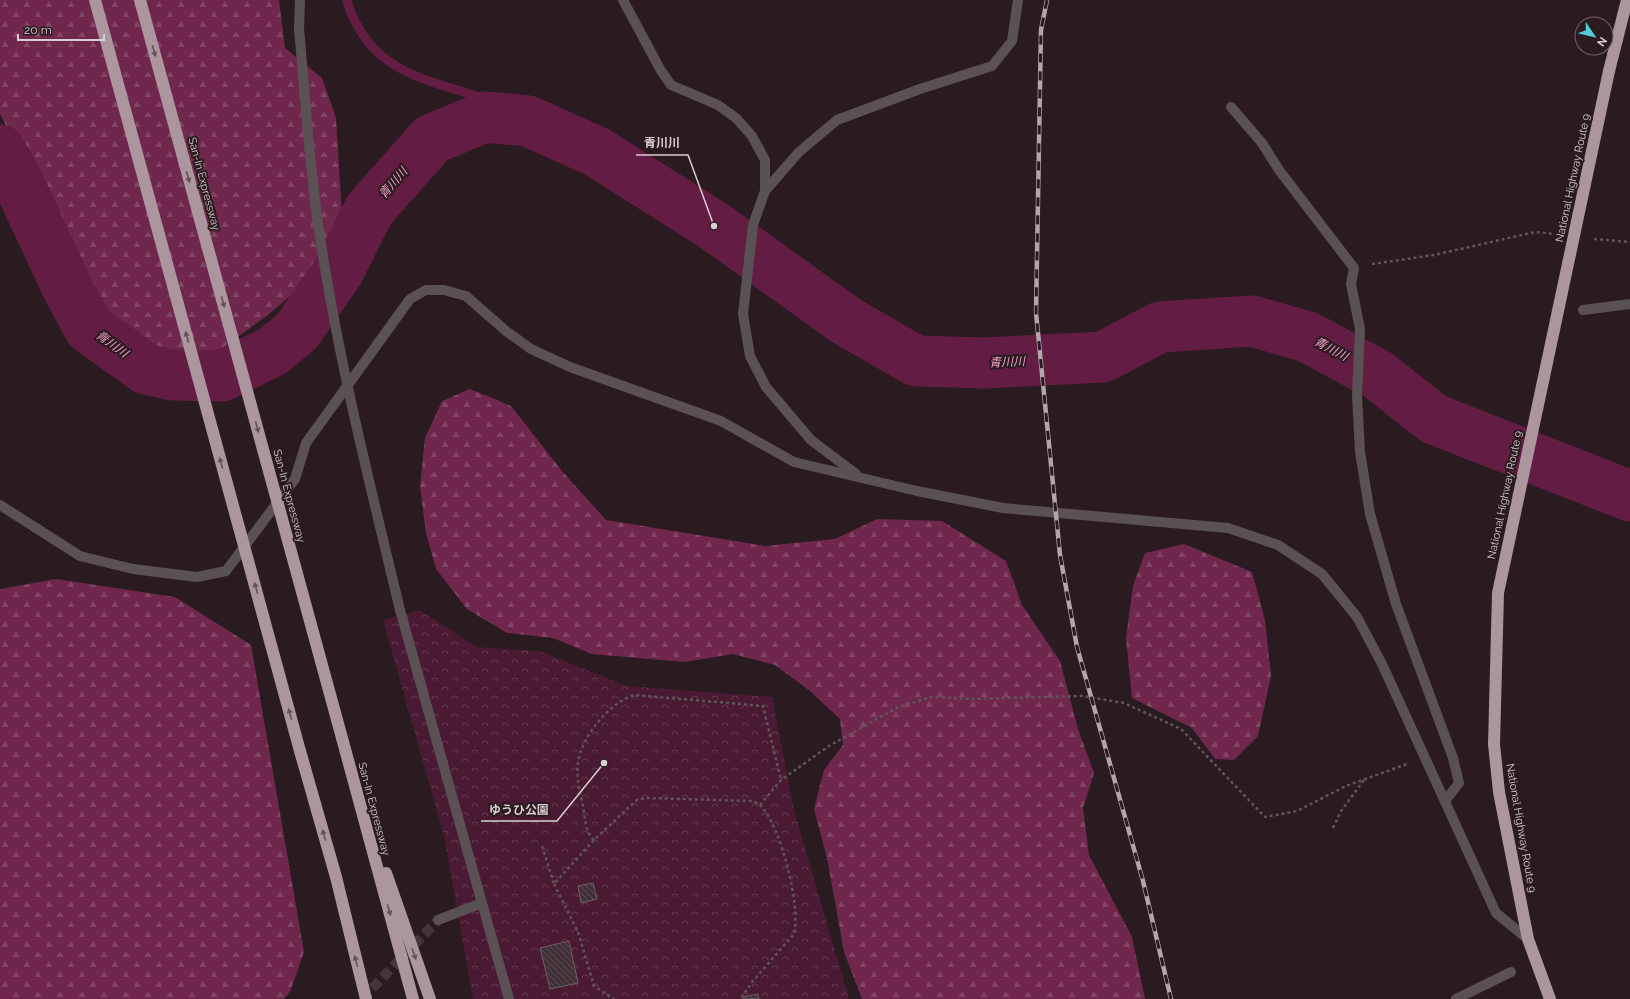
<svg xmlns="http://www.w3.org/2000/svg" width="1630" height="999" font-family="Raleway,'Noto Sans JP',sans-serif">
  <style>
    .forest { fill: url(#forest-firs) }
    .park { fill: url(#park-crowns) }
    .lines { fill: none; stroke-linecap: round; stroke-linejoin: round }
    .stream { stroke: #641d42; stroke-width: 9 }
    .river { stroke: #641d42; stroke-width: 51 }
    .building { fill: url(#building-back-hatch); stroke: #715e66 }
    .street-tunnel { stroke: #44363c; stroke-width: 10; stroke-dasharray: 10 5; stroke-linecap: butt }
    .path { stroke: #62545a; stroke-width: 2.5; stroke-dasharray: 3 3; stroke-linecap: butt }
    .lane { stroke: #5a5155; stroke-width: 10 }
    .street { stroke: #5a5155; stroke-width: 10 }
    .highway { stroke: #ab969e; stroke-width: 12 }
    .rail-casing { stroke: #b1a6aa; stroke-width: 4.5 }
    .rail { stroke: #2a1b21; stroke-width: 3; stroke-dasharray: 9; stroke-linecap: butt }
    .street-bridge { stroke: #5a5155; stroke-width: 10 }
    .highway-bridge { stroke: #ab969e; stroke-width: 12 }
    .oneway { fill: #645259 }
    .labels { text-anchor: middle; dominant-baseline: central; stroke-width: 4; stroke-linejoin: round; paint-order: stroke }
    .street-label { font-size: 11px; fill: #d9ced2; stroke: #2a1b21 }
    .water-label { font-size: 12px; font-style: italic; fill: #f7a1c8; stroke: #2a1b21 }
    .leader { fill: none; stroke: #d9ced2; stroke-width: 1.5 }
    .callout-dot { fill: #d9ced2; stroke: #2a1b21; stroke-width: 1.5 }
    .callout-label { font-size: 12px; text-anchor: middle; font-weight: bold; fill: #d9ced2; stroke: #2a1b21; stroke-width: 4; stroke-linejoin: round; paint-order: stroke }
  </style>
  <defs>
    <pattern id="forest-firs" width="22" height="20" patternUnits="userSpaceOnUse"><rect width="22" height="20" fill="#6f274c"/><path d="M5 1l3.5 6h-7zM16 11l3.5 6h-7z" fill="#834565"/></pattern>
    <pattern id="park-crowns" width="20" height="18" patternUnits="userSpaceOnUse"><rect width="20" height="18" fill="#491a31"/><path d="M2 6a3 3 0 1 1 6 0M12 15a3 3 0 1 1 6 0" fill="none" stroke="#633a4e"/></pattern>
    <pattern id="building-back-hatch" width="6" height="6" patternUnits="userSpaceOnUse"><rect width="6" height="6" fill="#413037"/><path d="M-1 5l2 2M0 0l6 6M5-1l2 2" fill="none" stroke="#5c4d53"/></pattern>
  </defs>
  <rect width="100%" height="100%" fill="#2a1b21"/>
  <g class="forest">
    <path d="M0,0H279L285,48L322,78L336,118L342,216L305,287L290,296L268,315L214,354L172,359L131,341L101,322L77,264L0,114Z"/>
    <path d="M470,389L511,406L562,471L606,520L765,546L835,539L877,519L942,521L1006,561L1022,605L1060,661L1078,729L1094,773L1083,808L1089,855L1132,937L1145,999H862L844,952L827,858L814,809L824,770L843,745L840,719L810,691L775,665L733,654L684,662L592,654L553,638L507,633L467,609L436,569L426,533L420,487L425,438L442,401Z"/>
    <path d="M1184,544L1252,572L1265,620L1271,676L1258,736L1234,760L1215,759L1192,728L1132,698L1126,638L1133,586L1145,553Z"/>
    <path d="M56,579L175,597L251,645L304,952L290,992L284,999H0V589Z"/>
  </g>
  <path class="park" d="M420,610L476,647L539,651L627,686L772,697L794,811L849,999H473L444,836L383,620Z"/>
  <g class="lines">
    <path class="stream" d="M347,0C349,10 353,17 357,25C388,84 455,83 508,108C515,111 522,117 528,121"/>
    <path class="river" d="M0,150L18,182L67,287L89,328L146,369L172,375L222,376L273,351L297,331L338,272L369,210L432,139L485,117L528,121L597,152L714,226L845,320L916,361L984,363L1103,357L1160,327L1252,321L1308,337L1378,375L1434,419L1630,496"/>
  </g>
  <g class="building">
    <path d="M593,883L597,899L581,903L578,886Z"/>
    <path d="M569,941L578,983L550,989L540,948Z"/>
    <path d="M758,994L759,999H743V997Z"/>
  </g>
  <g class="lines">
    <path class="street-tunnel" d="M362,999L438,920"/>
    <g class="path">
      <path d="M1594,239L1630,242"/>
      <path d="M1372,264L1434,255L1535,232L1554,234"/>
      <path d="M760,805L781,780L829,746L898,707L931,697L971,699L1083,696L1124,703L1181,729L1265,817L1297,811L1346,786L1407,764"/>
      <path d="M1333,828L1341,811L1364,780"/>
      <path d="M594,840C585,832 585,818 583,806C580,793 576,777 578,763C581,737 609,703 634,695L763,706L781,780"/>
      <path d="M542,846L554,884L594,840L630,806L637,800L647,798L752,801C754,802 758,803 760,805C781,825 801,907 794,934L753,981L740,999"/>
      <path d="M554,884L578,932L594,986L614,999"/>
    </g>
    <path class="lane" d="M482,903L509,999"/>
    <g class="street">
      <path d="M623,0L660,69L671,85L718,105L736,118L752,136L765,160V191L753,225L743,314L750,356L766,387L811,440L856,474"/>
      <path d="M299,28L300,0"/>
      <path d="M1231,107L1262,143L1279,170L1354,268L1351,284L1360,329L1357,395L1360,452L1370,514L1396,604L1453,758L1459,783L1445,801"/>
      <path d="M765,191L799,152L837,120L920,89L992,66L1012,41L1018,0"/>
      <path d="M1583,310L1630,304"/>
      <path d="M0,505L80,556L133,569L197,577L226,571L295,479L306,443L410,299L426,290H444L466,296L506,331L531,349L570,367L721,421L794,462L917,491L1003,508L1228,528L1278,545L1322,574L1357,617L1382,664L1496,913L1528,939"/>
      <path d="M400,610L482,903L438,920"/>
      <path d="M1456,999L1511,972"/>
    </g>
    <g class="highway">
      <path d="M1609,71L1627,0"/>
      <path d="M342,738L413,999"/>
      <path d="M1494,744L1499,792L1528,939L1550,999"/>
      <path d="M300,751L336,877L366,999"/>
      <path d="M386,873L430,999"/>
    </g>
    <defs>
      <path id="rail" d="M1047,0L1041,30L1036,313L1060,555L1077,647L1143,881L1171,999"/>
    </defs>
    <use href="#rail" class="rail-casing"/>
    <use href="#rail" class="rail"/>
    <path class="street-bridge" d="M299,28C306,108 311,189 325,268C344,383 373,497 400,610"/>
    <g class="highway-bridge">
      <path d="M95,0L300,751"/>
      <path d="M140,0L342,738"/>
      <path d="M1494,744L1498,593L1609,71"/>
    </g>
  </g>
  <defs><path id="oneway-solid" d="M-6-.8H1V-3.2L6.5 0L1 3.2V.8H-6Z"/></defs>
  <g class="oneway">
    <use href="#oneway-solid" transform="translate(154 51) rotate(75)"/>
    <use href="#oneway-solid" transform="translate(188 177) rotate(75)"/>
    <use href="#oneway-solid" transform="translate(223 302) rotate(75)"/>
    <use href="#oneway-solid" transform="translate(187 337) rotate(-105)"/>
    <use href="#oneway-solid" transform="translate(257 427) rotate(75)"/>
    <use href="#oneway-solid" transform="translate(221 463) rotate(-105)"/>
    <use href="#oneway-solid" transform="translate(256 588) rotate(-105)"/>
    <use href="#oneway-solid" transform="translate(290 714) rotate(-105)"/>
    <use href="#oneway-solid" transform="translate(324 835) rotate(-106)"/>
    <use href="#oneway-solid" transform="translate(389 910) rotate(74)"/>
    <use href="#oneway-solid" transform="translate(414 954) rotate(71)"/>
    <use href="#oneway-solid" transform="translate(356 961) rotate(-104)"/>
  </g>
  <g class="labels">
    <g class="street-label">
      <text transform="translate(1573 178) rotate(-78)">National Highway Route 9</text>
      <text transform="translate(204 184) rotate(75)">San-In Expressway</text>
      <text transform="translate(1505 495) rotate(-78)">National Highway Route 9</text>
      <text transform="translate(289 496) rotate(75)">San-In Expressway</text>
      <text transform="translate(374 809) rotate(75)">San-In Expressway</text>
      <text transform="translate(1521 828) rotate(80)">National Highway Route 9</text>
    </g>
    <g class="water-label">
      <text transform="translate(393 183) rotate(-49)">青川川</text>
      <text transform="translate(112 344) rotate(36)">青川川</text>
      <text transform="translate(1331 349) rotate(28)">青川川</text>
      <text transform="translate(1007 362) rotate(-3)">青川川</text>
    </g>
  </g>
  <path class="leader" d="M714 226L688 155H636M604 763L557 821H481"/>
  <g class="callout-dot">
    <circle cx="714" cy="226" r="4"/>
    <circle cx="604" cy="763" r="4"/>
  </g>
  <g class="callout-label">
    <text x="662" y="147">青川川</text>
    <text x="519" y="814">ゆうひ公園</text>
  </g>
  <g transform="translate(1594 36) rotate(125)"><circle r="19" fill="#2a1b21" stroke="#706368"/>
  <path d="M0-3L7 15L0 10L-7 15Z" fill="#51ccd4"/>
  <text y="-6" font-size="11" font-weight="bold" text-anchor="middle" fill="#d9ced2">N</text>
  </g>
  <path d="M18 34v6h86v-6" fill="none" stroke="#d9ced2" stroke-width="2"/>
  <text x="24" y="34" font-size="12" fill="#d9ced2" stroke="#2a1b21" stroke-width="3" paint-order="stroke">20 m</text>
</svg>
